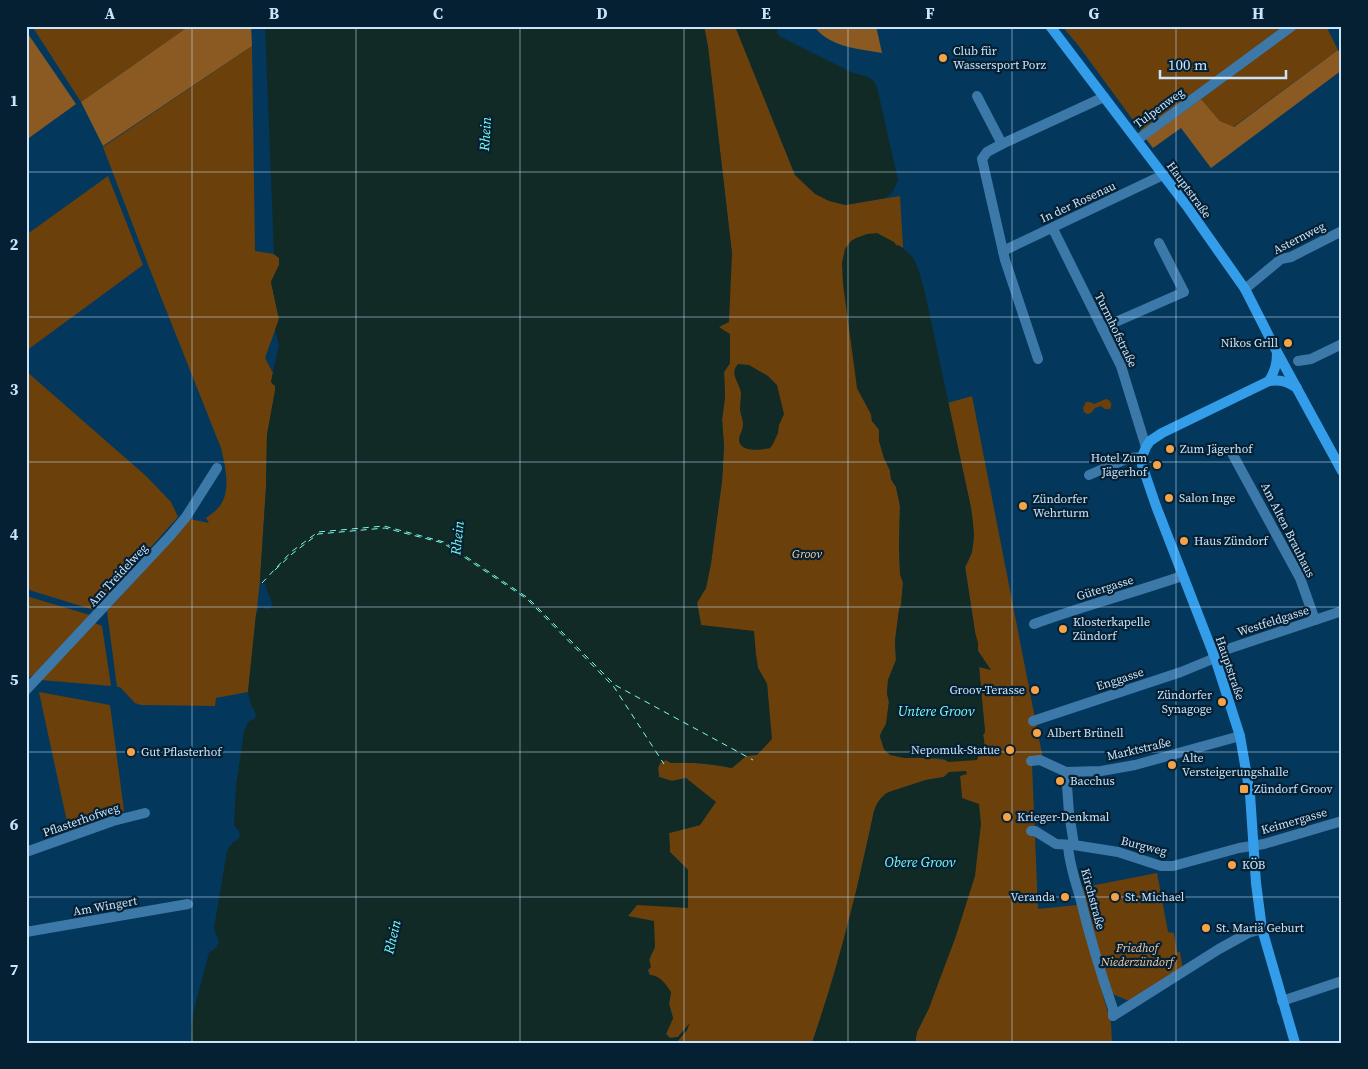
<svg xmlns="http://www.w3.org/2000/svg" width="1368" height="1069" font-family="'Source Serif 4',serif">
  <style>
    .green { fill: #6c400a }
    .forest { fill: #8b5a23 }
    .water { fill: #112a26 }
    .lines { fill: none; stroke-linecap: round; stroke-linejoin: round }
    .ferry { stroke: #7ef9ea; stroke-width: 1; stroke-dasharray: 6 5; stroke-linecap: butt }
    .minor { stroke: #3c79a9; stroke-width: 10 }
    .secondary { stroke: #339dea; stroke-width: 10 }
    .grid { fill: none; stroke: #cbe4fa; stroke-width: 1; stroke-opacity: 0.55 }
    .poi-dot { fill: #f6a246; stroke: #051f33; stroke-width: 2 }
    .labels { text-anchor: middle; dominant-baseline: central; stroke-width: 4.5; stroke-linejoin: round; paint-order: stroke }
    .poi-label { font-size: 12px; fill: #cbe4fa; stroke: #051f33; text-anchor: start }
    .street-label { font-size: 12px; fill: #cbe4fa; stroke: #051f33 }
    .park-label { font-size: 12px; font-style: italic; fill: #f9cca2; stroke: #051f33 }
    .water-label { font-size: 14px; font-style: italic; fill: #7ef9ea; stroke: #051f33 }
    .neatline { fill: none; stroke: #cbe4fa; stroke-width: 2 }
    .grid-label { font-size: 16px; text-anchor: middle; font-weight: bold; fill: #cbe4fa }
  </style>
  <rect width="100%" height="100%" fill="#03385c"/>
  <g class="green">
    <path d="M32,26H189L81,102Z"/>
    <path d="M704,26H735L795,175L845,205L900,196L903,248L898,245L897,246L895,245L857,388L871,414L872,421L879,430V441L884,458L890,471L891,479L896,487L900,506L899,546L900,574L903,583L901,605L899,610L895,641L896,660L888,680L887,694L889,702L886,724L880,735L884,749L887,753L946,760L977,758C983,749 986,747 983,735L985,732L979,667L990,669L978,651L975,632L965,566L972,553L974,535L971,508L948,403L972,396L1044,764H1032L1038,909L1077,905L1111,1023L1112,1043H915L917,1032L929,1008L962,799L960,776L947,774L944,777L926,780L889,792L885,794L874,811L856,892L843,943L832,983L812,1043H676L687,1030L688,1025L678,1037L670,1038L666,1034L673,1018L669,1004L671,992C649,975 641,975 655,947L628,916L637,905L688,870L670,852L669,833L700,825L686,778L672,781L659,777L658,768L660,763L666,760L671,763C691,762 712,764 732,768L746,756L769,711L767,684L758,668L756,655L701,625L697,602L706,588L711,563L722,481L724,446L722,420L725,397L724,372L730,363L719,327L732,254L708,47Z"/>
    <path d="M1062,26H1285L1141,131L1078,45Z"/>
    <path d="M1299,26H1326L1338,50L1233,127L1220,121L1201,99Z"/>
    <path d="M252,46L255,251L274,254L279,258V265L271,282L279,319L265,358L273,373L271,382L275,386V391L267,435L266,488L260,580L248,692L216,698L215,706L141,705L135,703L120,687H117L107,611L190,519L209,523L206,518C211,514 218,510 221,504C231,490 225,464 221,448L147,262L103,147Z"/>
    <path d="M108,176L143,265L26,351V235Z"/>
    <path d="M26,371L146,476L171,502L178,517L94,610L26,589Z"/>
    <path d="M1106,399C1111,400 1113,405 1110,409H1105L1101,406L1095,408L1091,413L1087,414L1084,412L1083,408L1086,402H1090L1094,404Z"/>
    <path d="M26,596L90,615L32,676L26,678Z"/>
    <path d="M95,623L102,626L111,686L41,680Z"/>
    <path d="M39,692L110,705L124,811L69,831Z"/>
    <path d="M1157,873L1168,932L1174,933L1177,952H1180L1183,970L1132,1002L1110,993L1080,888Z"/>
  </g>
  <g class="forest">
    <path d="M189,26H251L252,46L103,146L81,102Z"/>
    <path d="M814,26H851L852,29L868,26H876L882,53C860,49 828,47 814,26Z"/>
    <path d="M26,31L76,104L26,140Z"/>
    <path d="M1338,50L1342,59V70L1211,168L1181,128L1153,148L1146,139L1201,99L1220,121L1234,127Z"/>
  </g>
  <g class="water">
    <path d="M265,26H704L708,47L732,254L729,322L719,327L730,334V363L724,372L725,397L722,420L724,446L722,481L711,563L706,588L697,603L701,625L754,631L756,655L758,668L767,684L772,739L757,755L746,756L732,768C712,763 691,762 671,763L666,760L660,763L658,768L659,777L672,781L686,778L716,802L700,825L669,833L670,852L688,870V908L637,905L628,916L654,921L655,947L649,959L651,967L647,971L649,975C660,975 665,983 671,992L669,1004L673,1018L666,1034L670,1038L678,1037L690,1023L687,1030L676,1043H193L191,1030L194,1009L209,953L217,947L219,941L214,928L227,851L233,842L237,840L240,836L239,831L234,825L236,786L244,732L248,722L255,718L256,714L251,705L248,692L256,614L259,608L262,606L265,609H269L272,606C272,599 267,593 266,586L260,580L266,488L267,435L275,391V386L271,382L279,345L275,330L279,319L271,282L279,265V258L274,254Z"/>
    <path d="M735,26H778L777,33L781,37L853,73L868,77L874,81L877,87L898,180L892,193L885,198L845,205L829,201L815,194L795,175Z"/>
    <path d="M877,233L894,242L897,246L898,245C903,249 910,253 913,258C919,268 922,282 925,293L971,508C974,528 977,548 965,567L975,632L978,643V651L991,670L979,667L985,732L983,735C987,750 981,748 977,760L948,762L943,758H904L890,755L884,749L880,737L882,731L886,724L889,702L887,693L888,680L896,660L895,641L899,610L901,605L903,583L900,574L899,546L900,506L896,487L891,479L890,470L884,458L879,441V429L872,421L871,414L857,388L843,284L842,263L845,249L851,241L856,238L867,234Z"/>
    <path d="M738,364L749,365L768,376L777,385L784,414L779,425L778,433L773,444L770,448C762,450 740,453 739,440C739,435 743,430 743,424C743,419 740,414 740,409C740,404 741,398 741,393C739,381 729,374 738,364Z"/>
    <path d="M966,771L967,774L960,776L962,798L979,804L981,824L975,876L956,936L929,1008L917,1032L915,1043H812C838,967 858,889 874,811C877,802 881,796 889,792L926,780L944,777L949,772Z"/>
  </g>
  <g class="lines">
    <g class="ferry">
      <path d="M275,570L292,554L318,534L385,528L443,543L527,599L614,687L664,764"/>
      <path d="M262,583L291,552L318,532L384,526L444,542L528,598L615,685L753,760"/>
    </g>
    <g class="minor">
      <path d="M977,96L1002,144"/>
      <path d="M1137,140L1292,26"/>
      <path d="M1053,229L1121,366L1146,447"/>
      <path d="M1003,251L1163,175"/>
      <path d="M1245,289L1281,259L1291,257L1342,231"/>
      <path d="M1102,328L1184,292L1159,243"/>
      <path d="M1038,359L1005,260L982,159L987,152L1002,144L1104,97"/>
      <path d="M1298,361L1311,359L1342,344"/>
      <path d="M1233,455L1300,578L1315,620"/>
      <path d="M1089,475L1129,458L1142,457"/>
      <path d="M1034,624C1083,606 1133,593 1182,576"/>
      <path d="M1213,654L1342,611"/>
      <path d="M26,690L170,536L186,517L217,468"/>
      <path d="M1033,721L1181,672L1215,658"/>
      <path d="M1031,761L1040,760L1066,772L1101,771L1135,765L1240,736"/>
      <path d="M1066,772L1069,813L1074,845"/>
      <path d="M1031,831H1035L1056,844L1074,845L1118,852L1161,866H1173L1239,848L1264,844L1342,821"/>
      <path d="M1068,845C1069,864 1076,883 1081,901C1090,938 1101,974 1113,1009V1016"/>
      <path d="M26,852L113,821L145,813"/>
      <path d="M26,932L188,904"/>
      <path d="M1282,1001L1342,981"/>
      <path d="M1113,1016L1219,949L1248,933L1262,929"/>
    </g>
    <g class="secondary">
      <path d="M1050,26L1186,205L1245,289L1277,352L1342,471"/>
      <path d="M1269,381C1275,371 1277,364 1277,353"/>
      <path d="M1295,1043L1262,929L1256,883L1250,794L1240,736L1215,658L1156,506L1142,465V457L1146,447L1150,441L1162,433L1269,381C1281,379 1287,382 1297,388"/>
    </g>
  </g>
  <path class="grid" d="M192,26V1043M356,26V1043M520,26V1043M684,26V1043M848,26V1043M1012,26V1043M1176,26V1043M26,172H1342M26,317H1342M26,462H1342M26,607H1342M26,752H1342M26,897H1342"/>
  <g class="poi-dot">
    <circle cx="943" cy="58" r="5"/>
    <circle cx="1288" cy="343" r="5"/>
    <circle cx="1170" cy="449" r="5"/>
    <circle cx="1157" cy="465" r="5"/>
    <circle cx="1169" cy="498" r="5"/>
    <circle cx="1023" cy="506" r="5"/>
    <circle cx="1184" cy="541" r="5"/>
    <circle cx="1063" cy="629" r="5"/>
    <circle cx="1035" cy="690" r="5"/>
    <circle cx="1222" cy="702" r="5"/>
    <circle cx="1037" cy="733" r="5"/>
    <circle cx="1010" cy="750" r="5"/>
    <circle cx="131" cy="752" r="5"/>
    <circle cx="1172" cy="765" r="5"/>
    <circle cx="1060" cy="781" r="5"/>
    <rect x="1239" y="784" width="10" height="10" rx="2.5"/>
    <circle cx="1007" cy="817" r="5"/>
    <circle cx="1232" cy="865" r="5"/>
    <circle cx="1065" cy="897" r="5"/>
    <circle cx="1115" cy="897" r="5"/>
    <circle cx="1206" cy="928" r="5"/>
  </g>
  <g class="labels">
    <g class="poi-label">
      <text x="953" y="51">Club für<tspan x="953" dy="14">Wassersport Porz</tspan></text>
      <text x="1278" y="343" text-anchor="end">Nikos Grill</text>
      <text x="1180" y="449">Zum Jägerhof</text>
      <text x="1147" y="458" text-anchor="end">Hotel Zum<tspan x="1147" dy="14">Jägerhof</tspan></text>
      <text x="1179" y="498">Salon Inge</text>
      <text x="1033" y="499">Zündorfer<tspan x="1033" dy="14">Wehrturm</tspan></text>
      <text x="1194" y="541">Haus Zündorf</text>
      <text x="1073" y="622">Klosterkapelle<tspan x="1073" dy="14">Zündorf</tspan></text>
      <text x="1025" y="690" text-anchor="end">Groov-Terasse</text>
      <text x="1212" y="695" text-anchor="end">Zündorfer<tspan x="1212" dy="14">Synagoge</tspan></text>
      <text x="1047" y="733">Albert Brünell</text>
      <text x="1000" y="750" text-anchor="end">Nepomuk-Statue</text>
      <text x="141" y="752">Gut Pflasterhof</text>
      <text x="1182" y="758">Alte<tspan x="1182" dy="14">Versteigerungshalle</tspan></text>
      <text x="1070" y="781">Bacchus</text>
      <text x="1254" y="789">Zündorf Groov</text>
      <text x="1017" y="817">Krieger-Denkmal</text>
      <text x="1242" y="865">KÖB</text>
      <text x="1055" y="897" text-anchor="end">Veranda</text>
      <text x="1125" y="897">St. Michael</text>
      <text x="1216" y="928">St. Mariä Geburt</text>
    </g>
    <g class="street-label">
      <text transform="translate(1159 108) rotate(-36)">Tulpenweg</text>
      <text transform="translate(1189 190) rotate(54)">Hauptstraße</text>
      <text transform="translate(1078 202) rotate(-25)">In der Rosenau</text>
      <text transform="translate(1299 238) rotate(-27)">Asternweg</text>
      <text transform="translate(1116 330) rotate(64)">Turmhofstraße</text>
      <text transform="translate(1288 530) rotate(63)">Am Alten Brauhaus</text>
      <text transform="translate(118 575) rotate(-47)">Am Treidelweg</text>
      <text transform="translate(1105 588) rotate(-17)">Gütergasse</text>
      <text transform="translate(1273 621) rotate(-18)">Westfeldgasse</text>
      <text transform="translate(1230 668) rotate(71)">Hauptstraße</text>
      <text transform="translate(1120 679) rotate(-18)">Enggasse</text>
      <text transform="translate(1139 749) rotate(-13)">Marktstraße</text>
      <text transform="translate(81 820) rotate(-19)">Pflasterhofweg</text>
      <text transform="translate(1294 821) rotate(-16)">Keimergasse</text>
      <text transform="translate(1144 846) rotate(14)">Burgweg</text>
      <text transform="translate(1093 899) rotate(75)">Kirchstraße</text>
      <text transform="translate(105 906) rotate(-10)">Am Wingert</text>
    </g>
    <g class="park-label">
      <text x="807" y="554">Groov</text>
      <text x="1137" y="948">Friedhof<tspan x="1137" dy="14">Niederzündorf</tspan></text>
    </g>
    <g class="water-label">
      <text transform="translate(485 134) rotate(-87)">Rhein</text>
      <text transform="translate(457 538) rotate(-84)">Rhein</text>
      <text x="936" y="711">Untere Groov</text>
      <text x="920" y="862">Obere Groov</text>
      <text transform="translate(392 937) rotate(-77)">Rhein</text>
    </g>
  </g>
  <rect width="1368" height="1069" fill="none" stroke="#051f33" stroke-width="55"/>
  <path d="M1160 70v8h126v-8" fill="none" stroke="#cbe4fa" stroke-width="2.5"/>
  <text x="1168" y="70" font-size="15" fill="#cbe4fa" stroke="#051f33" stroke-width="4" paint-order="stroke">100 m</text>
  <rect x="28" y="28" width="1312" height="1014" class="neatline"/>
  <g class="grid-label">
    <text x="110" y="19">A</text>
    <text x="274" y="19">B</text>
    <text x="438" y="19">C</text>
    <text x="602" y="19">D</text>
    <text x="766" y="19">E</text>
    <text x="930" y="19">F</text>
    <text x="1094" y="19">G</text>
    <text x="1258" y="19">H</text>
    <text x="14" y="106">1</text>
    <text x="14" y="250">2</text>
    <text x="14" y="395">3</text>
    <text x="14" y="540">4</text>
    <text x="14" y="685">5</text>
    <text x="14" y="830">6</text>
    <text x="14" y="975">7</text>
  </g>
</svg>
